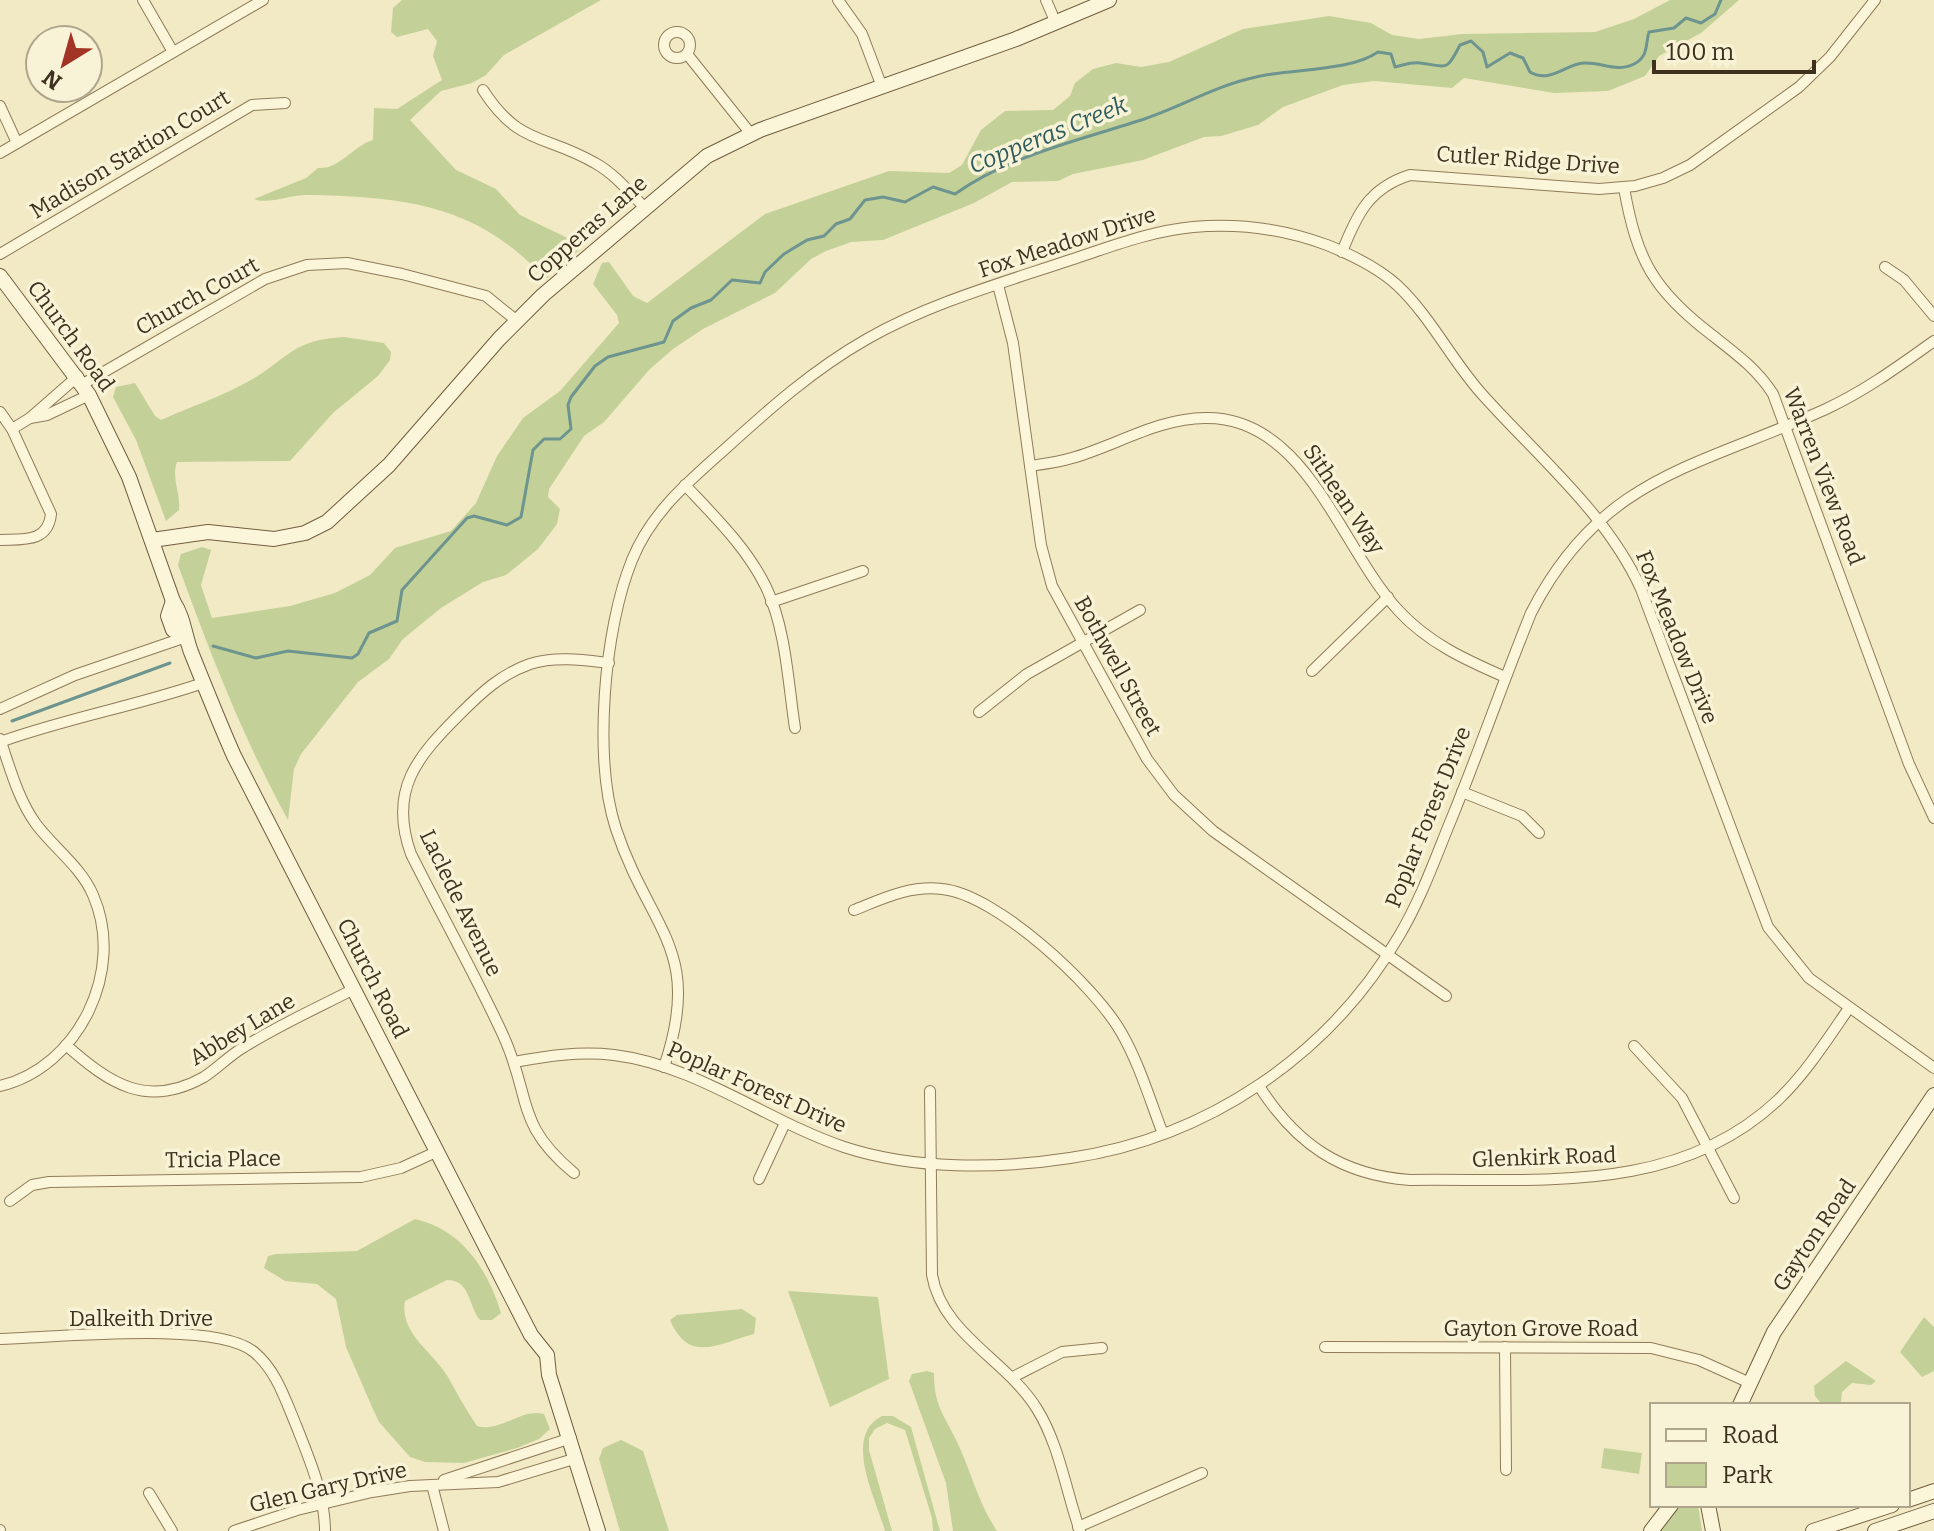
<svg xmlns="http://www.w3.org/2000/svg" width="1934" height="1531" font-family="Bitter,serif">
  <style>
    .green { fill: #c3d198 }
    .lines { fill: none; stroke-linecap: round; stroke-linejoin: round }
    .stream { stroke: #6d948f; stroke-width: 3 }
    .street-casing { stroke: #8f7c59; stroke-width: 12 }
    .secondary-casing { stroke: #715d3d; stroke-width: 16 }
    .street { stroke: #fbf5da; stroke-width: 10 }
    .secondary { stroke: #fbf5da; stroke-width: 14 }
    .labels { text-anchor: middle; dominant-baseline: central; stroke-width: 7; stroke-linejoin: round; paint-order: stroke }
    .street-label { font-size: 22px; fill: #3e311e; stroke: #f8f3d6 }
    .water-label { font-size: 24px; font-style: italic; fill: #2d5b5e; stroke: #f8f3d6 }
  </style>
  <rect width="100%" height="100%" fill="#f2eac5"/>
  <g class="green">
    <path d="M402,0H601L504,55L486,75L472,83L441,91L410,120L456,170L496,189L520,215L584,246L546,279C476,204 406,197 308,195C291,194 269,205 254,199L306,178L318,168C339,170 353,146 373,140L374,108L397,109L442,80L433,56L437,41L428,29L397,37L391,32L393,8Z"/>
    <path d="M1670,0H1739L1701,33L1659,56L1645,76L1608,91L1554,93L1464,78L1452,88L1374,81L1343,85L1283,107L1258,125L1221,136L1204,137L1143,160L1073,174L1058,181L1012,182L974,203L883,240L851,242L826,251L811,259L775,293L703,329L673,349L649,370L604,422L584,436L549,489L548,497L560,509L557,524L538,549L506,575L483,582L441,608L403,639L389,659L358,682L301,754L294,769L288,820C243,738 210,653 178,565L181,554L202,547L211,550L201,585L212,618L290,606L335,593L370,575L395,548L451,531L476,503L497,456L523,418L560,391L619,323L617,315L593,284L602,263L609,262L633,296L647,303L765,214L889,171L949,173L962,165L981,130L1005,111L1053,110L1070,96L1075,83L1093,69L1116,63L1141,67L1169,62L1243,29L1329,16L1371,23L1392,35L1419,39L1462,34L1595,32L1634,19Z"/>
    <path d="M344,337L384,343L391,352L390,360L378,376L333,413L290,461L177,462C171,477 181,494 179,510L166,521L136,440L113,397L116,387L135,383L155,416L161,420C190,407 223,396 251,380C290,357 292,340 344,337Z"/>
    <path d="M415,1219C461,1229 488,1269 501,1313L492,1320H480C468,1306 471,1280 447,1280L405,1301C399,1333 434,1353 448,1377C457,1393 466,1410 477,1426C500,1433 521,1408 544,1414L550,1429L539,1439L517,1448L464,1463L425,1462L410,1457L379,1422L372,1407L346,1347L336,1299L317,1284L285,1281L264,1268L268,1256L276,1254L357,1251Z"/>
    <path d="M788,1291L878,1297L889,1379L830,1407Z"/>
    <path d="M742,1309L756,1318L754,1334C717,1344 689,1364 670,1320L677,1315Z"/>
    <path d="M1924,1317L1934,1327V1371L1922,1377L1900,1352Z"/>
    <path d="M1846,1361L1876,1381L1871,1385L1852,1383L1842,1392L1841,1402L1821,1403L1815,1396L1814,1386Z"/>
    <path d="M927,1371L934,1373C934,1408 945,1415 958,1444C972,1474 978,1503 997,1531H953L946,1483L909,1381L912,1374Z"/>
    <path d="M882,1416H893L911,1427L940,1531H933L932,1518L905,1430L887,1423L875,1429L869,1438V1450L892,1531H885C876,1498 842,1436 882,1416Z"/>
    <path d="M621,1440L643,1451L669,1531H620L599,1459L603,1448Z"/>
    <path d="M1604,1448L1642,1453L1639,1474L1601,1468Z"/>
    <path d="M1679,1505H1698L1702,1531H1658Z"/>
  </g>
  <g class="lines">
    <g class="stream">
      <path d="M213,646L256,658L288,651L352,658L358,654L369,633L397,621L402,590L467,518L474,516L507,525L521,517L533,450L544,439H560L571,429L568,405L571,397L595,366L608,357L664,342L673,321L691,308L711,300L732,280L760,283L765,272L784,254L807,240L824,236L836,224L850,219L865,200L883,197L905,202L933,187L955,194C1012,154 1082,140 1147,118C1184,105 1218,85 1256,77C1293,68 1349,72 1378,52L1391,54L1395,67C1404,65 1410,62 1420,63C1447,66 1446,73 1460,45L1471,41L1483,52L1487,67L1510,53L1523,58L1530,72C1550,84 1565,64 1584,63C1602,62 1616,73 1634,64C1649,56 1645,45 1649,32L1674,28L1686,18L1701,23L1715,14L1721,0"/>
      <path d="M12,721L170,663"/>
    </g>
    <defs>
      <g id="street">
        <path d="M143,0L173,52"/>
        <path d="M838,0L862,34L882,87"/>
        <path d="M1046,0L1055,21"/>
        <circle cx="677" cy="45" r="13"/>
        <path d="M687,54L751,134"/>
        <path d="M483,90C519,146 545,134 595,163C615,174 630,193 646,209"/>
        <path d="M0,106L17,143"/>
        <path d="M0,153L263,0"/>
        <path d="M1624,188C1637,260 1653,290 1712,335C1735,353 1757,369 1773,394L1909,764L1934,818"/>
        <path d="M1342,252C1357,214 1369,188 1410,175L1599,189L1635,186L1663,178L1690,165L1799,87L1830,57L1875,0"/>
        <path d="M0,254L252,105L285,103"/>
        <path d="M1885,267L1904,280L1934,316"/>
        <path d="M998,285L1013,343L1041,545L1052,586L1147,759L1174,795L1213,831L1446,996"/>
        <path d="M78,376L30,418L47,415L89,395"/>
        <path d="M83,384L265,279L307,265L347,263L402,274L486,296L517,321"/>
        <path d="M0,412L12,429L30,418"/>
        <path d="M1030,466C1044,464 1059,462 1072,458C1115,446 1159,418 1205,418C1306,416 1340,547 1398,610C1428,643 1466,660 1505,677"/>
        <path d="M685,485C715,517 747,548 766,587C786,629 788,682 795,728"/>
        <path d="M0,540C23,539 48,543 51,514L12,429"/>
        <path d="M771,602L863,571"/>
        <path d="M1312,671L1388,597"/>
        <path d="M0,709L75,675L186,637"/>
        <path d="M979,712L1027,674L1140,610"/>
        <path d="M0,739C10,768 18,799 36,824C54,848 81,867 93,895C126,970 79,1067 0,1086"/>
        <path d="M0,742C67,718 136,706 203,683"/>
        <path d="M1462,792L1522,816L1539,833"/>
        <path d="M854,910C882,899 910,885 942,889C996,894 1094,985 1121,1032C1139,1063 1150,1100 1163,1134"/>
        <path d="M66,1045C110,1084 147,1109 204,1077C218,1068 230,1055 244,1047C279,1025 317,1008 354,989"/>
        <path d="M1634,1046L1682,1098L1734,1198"/>
        <path d="M514,1062C547,1056 579,1051 614,1055C696,1065 767,1121 844,1147C914,1170 998,1169 1070,1158C1207,1138 1329,1056 1399,936C1421,899 1435,859 1451,820C1479,752 1503,682 1531,613C1601,475 1699,467 1826,409C1865,391 1899,366 1934,341"/>
        <path d="M664,1067C704,949 650,931 616,829C593,758 604,629 632,560C651,513 687,483 724,450C769,409 814,369 867,339C930,303 1002,283 1070,260C1110,247 1150,231 1193,227C1238,223 1284,229 1327,245C1352,255 1377,267 1397,285C1430,316 1451,359 1481,393C1536,455 1606,512 1641,589L1768,927L1809,978L1934,1068"/>
        <path d="M1259,1086C1296,1144 1341,1175 1410,1180C1538,1178 1676,1196 1778,1100C1806,1073 1827,1040 1849,1008"/>
        <path d="M930,1091L932,1275C942,1334 1007,1360 1037,1409C1059,1444 1066,1491 1080,1531"/>
        <path d="M574,1173C514,1123 532,1098 503,1035C475,974 441,914 411,854C388,790 417,757 460,714C481,693 501,674 530,664C556,656 583,660 609,663"/>
        <path d="M759,1179L785,1123"/>
        <path d="M10,1201L32,1185L49,1182L361,1177L401,1168L438,1151"/>
        <path d="M0,1339C55,1338 215,1320 254,1352C276,1370 285,1399 296,1425C309,1458 325,1495 325,1531"/>
        <path d="M1325,1347L1651,1348L1699,1360L1750,1383"/>
        <path d="M1505,1347L1506,1470"/>
        <path d="M1013,1377L1062,1352L1102,1348"/>
        <path d="M444,1480L571,1438"/>
        <path d="M432,1485L444,1531"/>
        <path d="M149,1493L172,1531"/>
        <path d="M1078,1527L1202,1473"/>
        <path d="M0,1530V1531"/>
        <path d="M234,1531L297,1510L372,1492L410,1486L498,1482L577,1458"/>
      </g>
      <g id="secondary">
        <path d="M0,276L89,395L129,477L173,601C184,618 184,633 191,652C205,687 219,722 234,756L531,1335L547,1355L549,1375L598,1531"/>
        <path d="M152,540L208,532L274,539L305,533L327,522L389,465L499,339L543,295L707,156L760,130L1016,39L1109,0"/>
        <path d="M173,601L168,616L173,630L186,637"/>
        <path d="M1740,1405L1774,1332L1934,1095"/>
        <path d="M1908,1500L1934,1491"/>
        <path d="M1708,1505L1713,1531"/>
        <path d="M1651,1531L1671,1505"/>
        <path d="M1813,1531L1892,1505"/>
        <path d="M1875,1531L1934,1511"/>
      </g>
    </defs>
    <use href="#street" class="street-casing"/>
    <use href="#secondary" class="secondary-casing"/>
    <use href="#street" class="street"/>
    <use href="#secondary" class="secondary"/>
  </g>
  <g class="labels">
    <g class="street-label">
      <text transform="translate(130 154) rotate(-31)">Madison Station Court</text>
      <text transform="translate(1528 160) rotate(4)">Cutler Ridge Drive</text>
      <text transform="translate(587 229) rotate(-41)">Copperas Lane</text>
      <text transform="translate(1067 242) rotate(-18)">Fox Meadow Drive</text>
      <text transform="translate(197 296) rotate(-29)">Church Court</text>
      <text transform="translate(71 336) rotate(54)">Church Road</text>
      <text transform="translate(1824 476) rotate(69)">Warren View Road</text>
      <text transform="translate(1344 499) rotate(56)">Sithean Way</text>
      <text transform="translate(1677 637) rotate(68)">Fox Meadow Drive</text>
      <text transform="translate(1118 666) rotate(61)">Bothwell Street</text>
      <text transform="translate(1428 817) rotate(-68)">Poplar Forest Drive</text>
      <text transform="translate(461 903) rotate(64)">Laclede Avenue</text>
      <text transform="translate(373 978) rotate(63)">Church Road</text>
      <text transform="translate(242 1029) rotate(-31)">Abbey Lane</text>
      <text transform="translate(757 1087) rotate(24)">Poplar Forest Drive</text>
      <text transform="translate(1544 1157) rotate(-2)">Glenkirk Road</text>
      <text transform="translate(223 1159) rotate(-1)">Tricia Place</text>
      <text transform="translate(1814 1235) rotate(-56)">Gayton Road</text>
      <text x="141" y="1318">Dalkeith Drive</text>
      <text x="1541" y="1328">Gayton Grove Road</text>
      <text transform="translate(328 1487) rotate(-13)">Glen Gary Drive</text>
    </g>
    <g class="water-label">
      <text transform="translate(1048 135) rotate(-22)">Copperas Creek</text>
    </g>
  </g>
  <rect x="1650" y="1403" width="260" height="104" fill="#f8f3d6" stroke="#aea58c" stroke-width="2"/>
  <rect x="1666" y="1429" width="40" height="12" fill="#fbf5da" stroke="#aea58c" stroke-width="2"/>
  <text x="1722" y="1443" font-size="24" fill="#3e311e">Road</text>
  <rect x="1666" y="1463" width="40" height="24" fill="#c3d198" stroke="#aea58c" stroke-width="2"/>
  <text x="1722" y="1483" font-size="24" fill="#3e311e">Park</text>
  <g transform="translate(64 64) rotate(217)"><circle r="38" fill="#f8f3d6" stroke="#aea58c" stroke-width="2"/>
  <path d="M0-6L14 30L0 20L-14 30Z" fill="#a23325"/>
  <text y="-12" font-size="22" font-weight="bold" text-anchor="middle" fill="#3e311e">N</text>
  </g>
  <path d="M1654 60v12h160v-12" fill="none" stroke="#3e311e" stroke-width="4"/>
  <text x="1666" y="60" font-size="24" fill="#3e311e" stroke="#f8f3d6" stroke-width="6" paint-order="stroke">100 m</text>
</svg>
